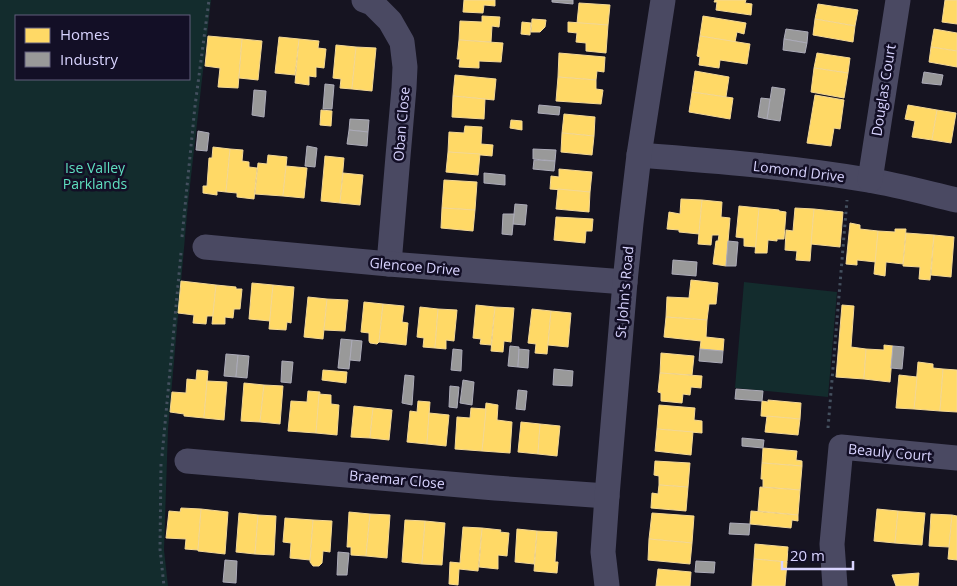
<svg xmlns="http://www.w3.org/2000/svg" width="957" height="586" font-family="'Open Sans',sans-serif">
  <style>
    .green { fill: #132c2d; fill-rule: evenodd }
    .homes { fill: #ffd966; stroke: #f4d894 }
    .industry { fill: #999; stroke: #acabb8 }
    .lines { fill: none; stroke-linecap: round; stroke-linejoin: round }
    .path { stroke: #44505f; stroke-width: 3; stroke-dasharray: 2.5 4; stroke-linecap: butt }
    .street { stroke: #4a4962; stroke-width: 25 }
    .labels { text-anchor: middle; dominant-baseline: central; stroke-width: 5; stroke-linejoin: round; paint-order: stroke }
    .street-label { font-size: 14px; fill: #d9d4ff; stroke: #130f26 }
    .park-label { font-size: 14px; fill: #5fe0c0; stroke: #130f26 }
  </style>
  <rect width="100%" height="100%" fill="#161421"/>
  <g class="green">
    <path d="M0,0H211L188,203L168,429L164,550L168,586H0ZM16,16H189V79H16Z"/>
    <path d="M744,282L837,292L828,397L735,388Z"/>
  </g>
  <g class="homes">
    <path d="M464,0H495V6L484,5L483,13L463,12Z"/>
    <path d="M715,0H746L745,3L752,4L751,15L716,10L717,2H714Z"/>
    <path d="M945,0H957V24L942,22Z"/>
    <path d="M579,3L610,5L608,25L577,23Z"/>
    <path d="M818,4L858,10L855,26L815,19Z"/>
    <path d="M482,16L500,17L499,27L492,26L491,42L459,40L460,21L482,22Z"/>
    <path d="M703,16L746,23L744,34L737,32L735,42L700,36Z"/>
    <path d="M532,19L546,20L545,27L540,32H531Z"/>
    <path d="M815,19L855,26L853,42L813,35Z"/>
    <path d="M522,22L531,23L530,35L521,34Z"/>
    <path d="M568,22L608,25L606,53L586,51V43L576,42L577,33L568,32Z"/>
    <path d="M934,29L957,33V51L931,47Z"/>
    <path d="M208,36L242,39L238,88L218,87L220,68L205,66Z"/>
    <path d="M700,36L750,44L747,64L720,60L719,68L699,65L700,57L697,56Z"/>
    <path d="M279,37L299,39L295,75L275,73Z"/>
    <path d="M242,39L262,41L258,80L239,78Z"/>
    <path d="M299,39L319,41L318,48L326,49L324,68L316,67V77L309,76V85L295,83Z"/>
    <path d="M459,40L503,43L501,62L479,61V68L459,67L460,59H457Z"/>
    <path d="M336,45L356,47L352,89L340,88L341,79L333,78Z"/>
    <path d="M356,47L376,48L372,91L352,89Z"/>
    <path d="M931,47L957,51V67L929,62Z"/>
    <path d="M559,53L605,57L604,72L597,71L596,80L558,77Z"/>
    <path d="M817,53L850,58L848,73L814,68Z"/>
    <path d="M814,68L848,73L844,98L811,92Z"/>
    <path d="M695,71L729,77L726,97L692,92Z"/>
    <path d="M455,75L496,79L494,100L453,96Z"/>
    <path d="M558,77L596,80V89L603,90L601,104L556,101Z"/>
    <path d="M692,92L733,98L730,119L689,112Z"/>
    <path d="M815,95L844,100L840,129L834,128L831,146L807,143Z"/>
    <path d="M453,96L485,99L484,119L452,117Z"/>
    <path d="M908,105L937,110L932,140L912,137L915,121L905,119Z"/>
    <path d="M321,110L332,111L331,126L320,125Z"/>
    <path d="M937,110L956,113L951,143L932,140Z"/>
    <path d="M564,114L595,117L594,136L562,133Z"/>
    <path d="M511,120L522,121V130L510,128Z"/>
    <path d="M465,126L482,127L481,144L493,145L492,156L448,152L449,132L464,133Z"/>
    <path d="M562,133L594,136L592,155L561,152Z"/>
    <path d="M213,147L230,149L226,192L217,191V195L203,193V186H207L209,158H212Z"/>
    <path d="M230,149L243,150L242,161L249,162V167L257,168L254,199L237,197V193L226,192Z"/>
    <path d="M448,152L480,154L478,175L446,172Z"/>
    <path d="M268,155L287,157L283,196L255,194L258,163L267,164Z"/>
    <path d="M325,156L344,158L340,203L321,201Z"/>
    <path d="M286,166L307,168L304,198L283,196Z"/>
    <path d="M559,169L592,172L590,192L550,189L551,176L559,177Z"/>
    <path d="M343,173L363,175L360,205L340,203Z"/>
    <path d="M444,180L477,182L475,210L442,208Z"/>
    <path d="M558,189L590,192L589,212L556,209Z"/>
    <path d="M681,199L702,200L699,234L679,232V230L667,229L669,212L680,214Z"/>
    <path d="M702,200L722,202L721,217L730,218L726,266L713,264L716,241H718L719,235H712L711,245L698,244Z"/>
    <path d="M739,206L759,208L756,247L744,246V238L736,237Z"/>
    <path d="M442,208L475,210L473,231L441,228Z"/>
    <path d="M759,208L779,210V211L786,212L784,239H777V241L768,240L767,253H755Z"/>
    <path d="M795,208L814,209L810,261L796,260L797,251L785,250L786,230L793,231Z"/>
    <path d="M814,209L843,212L840,247L811,244Z"/>
    <path d="M556,217L593,219L592,231H586L585,243L554,240Z"/>
    <path d="M850,223L860,225V229L878,231L876,262L857,260V265L846,264Z"/>
    <path d="M895,229H906L903,264L886,262L885,276L874,274L878,231L895,232Z"/>
    <path d="M906,233L934,235L930,280L919,279L920,267L903,266Z"/>
    <path d="M934,235L954,237L951,277L931,275Z"/>
    <path d="M691,280L718,283L716,304H709L707,320L666,317L667,297L689,298Z"/>
    <path d="M181,281L216,285L213,316H207L206,324L193,323L194,315L178,313Z"/>
    <path d="M252,283L273,285L270,321L249,319Z"/>
    <path d="M216,285L236,287V289H242L240,309H234L233,318L225,317V324H212Z"/>
    <path d="M273,285L294,287L291,323L287,322L286,330L269,329Z"/>
    <path d="M308,297L327,299L323,339L304,337Z"/>
    <path d="M327,299L348,300L345,331L324,330Z"/>
    <path d="M364,302L383,304L379,342L377,344L370,343L369,341V333L361,332Z"/>
    <path d="M383,304L404,306L402,322L408,323L406,345L379,342Z"/>
    <path d="M476,305L495,307L491,345L480,344L481,339L473,338Z"/>
    <path d="M842,305L854,306L851,347L866,349L864,379L836,377Z"/>
    <path d="M420,307L438,309L435,348L423,347L424,338L417,337Z"/>
    <path d="M495,307L514,308L511,342L504,341L503,352L491,351Z"/>
    <path d="M438,309L457,310L454,341L446,340V349L435,348Z"/>
    <path d="M532,309L551,311L547,354L535,353L536,344L528,343Z"/>
    <path d="M551,311L571,313L568,347L548,345Z"/>
    <path d="M666,317L707,320L706,337L724,339L723,351L700,349L701,341L664,337Z"/>
    <path d="M884,345L893,346L890,382L864,379L866,349L884,350Z"/>
    <path d="M661,353L694,356L692,375L660,373Z"/>
    <path d="M918,362L933,364V368L943,369L940,411L914,409Z"/>
    <path d="M943,369L957,370V412L940,411Z"/>
    <path d="M197,370L208,371L204,418L184,416V414L170,412L172,392L186,393L187,379L196,380Z"/>
    <path d="M323,370L347,372L346,383L322,380Z"/>
    <path d="M660,373L702,376L701,388L691,387L690,395L683,394L682,403L661,401V393L658,392Z"/>
    <path d="M899,375L917,377L914,409L896,408Z"/>
    <path d="M207,381L227,382L224,420L204,418Z"/>
    <path d="M244,383L264,385L260,422L241,421Z"/>
    <path d="M264,385L283,386L280,424L260,422Z"/>
    <path d="M308,391L320,392L316,433L288,431L291,401L307,402Z"/>
    <path d="M319,394L331,395V404L339,405L337,435L316,433Z"/>
    <path d="M768,400L801,403L800,419L761,416L762,401L768,402Z"/>
    <path d="M418,401L430,402L427,444L407,442L410,411L417,412Z"/>
    <path d="M486,403L498,405L497,420L512,422L510,453L482,451Z"/>
    <path d="M659,405L695,408L694,420L702,421V433L657,429Z"/>
    <path d="M354,406L373,408L370,438L351,437Z"/>
    <path d="M373,408L392,410L389,440L370,438Z"/>
    <path d="M471,408L486,409L482,451L455,449L457,417L470,418Z"/>
    <path d="M429,413L449,415L446,446L427,444Z"/>
    <path d="M767,416L800,419L798,435L765,432Z"/>
    <path d="M521,422L540,424L538,454L518,452Z"/>
    <path d="M540,424L560,426L557,456L538,454Z"/>
    <path d="M657,429L693,432L691,455L655,451Z"/>
    <path d="M763,448L797,451L796,460L802,461V466L762,463Z"/>
    <path d="M655,461L690,463L688,487L659,485V476L654,475Z"/>
    <path d="M762,463L802,466L800,490L763,487V479H761Z"/>
    <path d="M659,485L688,487L686,511L651,508L652,493L658,494Z"/>
    <path d="M760,487L800,490L798,515L758,511Z"/>
    <path d="M181,508L201,509L198,550L185,549L186,539L166,538L169,511L180,512Z"/>
    <path d="M201,509L228,512L225,554L198,551Z"/>
    <path d="M877,509L898,511L895,543L874,541Z"/>
    <path d="M751,511L798,515V521L792,520L791,528L750,524Z"/>
    <path d="M898,511L925,513L922,545L895,543Z"/>
    <path d="M349,512L370,514L366,556L351,555V547H347Z"/>
    <path d="M239,513L258,515L255,554L236,552Z"/>
    <path d="M652,513L694,516L692,543L649,539Z"/>
    <path d="M370,514L390,515L387,558L366,556Z"/>
    <path d="M931,514L952,515L949,547L929,546Z"/>
    <path d="M258,515L276,516L274,555L255,554Z"/>
    <path d="M952,515L957,516V560L948,559Z"/>
    <path d="M285,518L313,520L310,560L290,558L291,543L283,542Z"/>
    <path d="M313,520L332,521L330,552L323,551L322,563L319,566H313L310,562Z"/>
    <path d="M405,520L425,521L422,564L402,562Z"/>
    <path d="M425,521L445,523L442,565L422,564Z"/>
    <path d="M463,527L482,528L478,571L459,569L458,585L449,584L450,562L460,563Z"/>
    <path d="M482,528L501,530L500,532L509,533L507,556L498,555V569L479,567Z"/>
    <path d="M517,529L537,531L534,564L515,562Z"/>
    <path d="M537,531L557,532L555,562H558L557,573L534,571Z"/>
    <path d="M649,539L692,543L690,564L648,560Z"/>
    <path d="M755,544L788,547L787,562L754,559Z"/>
    <path d="M754,559L787,562L785,586H752Z"/>
    <path d="M658,569L691,572L690,586H656Z"/>
    <path d="M919,573L918,586H896L892,575Z"/>
  </g>
  <g class="industry">
    <path d="M552,0H573V4L552,2Z"/>
    <path d="M786,29L808,32L807,43L784,39Z"/>
    <path d="M784,39L807,43L805,53L783,50Z"/>
    <path d="M924,72L943,75L941,85L922,83Z"/>
    <path d="M325,84L334,85L332,109H323Z"/>
    <path d="M772,87L785,89L780,121L767,119Z"/>
    <path d="M254,90L266,91L264,117L252,115Z"/>
    <path d="M761,98L770,99L767,119L758,117Z"/>
    <path d="M539,105L560,107L559,115L538,113Z"/>
    <path d="M350,119L369,120L368,132L349,130Z"/>
    <path d="M349,130L368,132L367,146L347,144Z"/>
    <path d="M198,131L209,133L207,151L196,150Z"/>
    <path d="M307,146L317,148L315,167L305,166Z"/>
    <path d="M533,149L556,150L555,161L533,159Z"/>
    <path d="M534,160L555,161L554,171L533,169Z"/>
    <path d="M484,173L505,175V185L484,183Z"/>
    <path d="M515,204L527,205L525,225L513,224Z"/>
    <path d="M503,214H514L512,235L502,234Z"/>
    <path d="M728,241L738,242L736,266H726Z"/>
    <path d="M673,260L697,262L696,276L672,274Z"/>
    <path d="M341,339L352,340L349,369L338,368Z"/>
    <path d="M352,340L362,341L360,361L350,360Z"/>
    <path d="M510,346L519,347L518,367L508,366Z"/>
    <path d="M893,346L904,347L902,369L891,368Z"/>
    <path d="M453,349L462,350L461,371L451,370Z"/>
    <path d="M519,349L529,350L528,368L518,367Z"/>
    <path d="M700,349L723,351L722,363L699,361Z"/>
    <path d="M226,354L238,355L236,377L224,376Z"/>
    <path d="M238,355L249,356L247,378L236,377Z"/>
    <path d="M282,361L293,362L291,383L281,382Z"/>
    <path d="M554,369L573,371L572,386L553,385Z"/>
    <path d="M405,375L414,376L412,405L402,403Z"/>
    <path d="M463,380L474,382L472,405L460,403Z"/>
    <path d="M450,386L459,387L457,408L449,407Z"/>
    <path d="M736,389L763,391L762,401L735,399Z"/>
    <path d="M518,390L527,391L525,410L516,409Z"/>
    <path d="M742,438L764,440L763,448L742,446Z"/>
    <path d="M730,523L750,524L749,535L729,534Z"/>
    <path d="M338,552L349,553L347,575H337Z"/>
    <path d="M225,560L237,561L236,583L223,582Z"/>
    <path d="M696,561L715,562L714,573L695,572Z"/>
  </g>
  <g class="lines">
    <g class="path">
      <path d="M182,237L195,106L209,0"/>
      <path d="M828,428L847,200"/>
      <path d="M162,456L181,253"/>
      <path d="M161,464L160,549L164,586"/>
    </g>
    <g class="street">
      <path d="M364,0L372,3L390,21L402,42L405,67L404,88L398,156L389,264"/>
      <path d="M639,155C716,161 792,167 868,180C898,185 927,193 957,200"/>
      <path d="M870,180L898,0"/>
      <path d="M205,247L389,264L625,282"/>
      <path d="M187,461L495,488L607,496"/>
      <path d="M607,586L603,552L607,496L625,282L631,223L639,155L663,0"/>
      <path d="M835,586L832,544L841,447L957,458"/>
    </g>
  </g>
  <g class="labels">
    <g class="street-label">
      <text transform="translate(883 90) rotate(-81)">Douglas Court</text>
      <text transform="translate(401 124) rotate(-85)">Oban Close</text>
      <text transform="translate(799 171) rotate(7)">Lomond Drive</text>
      <text transform="translate(415 266) rotate(5)">Glencoe Drive</text>
      <text transform="translate(624 292) rotate(-85)">St John's Road</text>
      <text transform="translate(890 452) rotate(5)">Beauly Court</text>
      <text transform="translate(397 479) rotate(5)">Braemar Close</text>
    </g>
    <g class="park-label">
      <text x="95" y="167">Ise Valley<tspan x="95" dy="16">Parklands</tspan></text>
    </g>
  </g>
  <rect x="15" y="15" width="175" height="65" fill="#130f26" stroke="#625e7d"/>
  <rect x="25" y="28" width="25" height="15" fill="#ffd966" stroke="#625e7d"/>
  <text x="60" y="40" font-size="15" fill="#d9d4ff">Homes</text>
  <rect x="25" y="52" width="25" height="15" fill="#999999" stroke="#625e7d"/>
  <text x="60" y="65" font-size="15" fill="#d9d4ff">Industry</text>
  <path d="M782 561v8h71v-8" fill="none" stroke="#d9d4ff" stroke-width="2.5"/>
  <text x="790" y="561" font-size="15" fill="#d9d4ff" stroke="#130f26" stroke-width="4" paint-order="stroke">20 m</text>
</svg>
